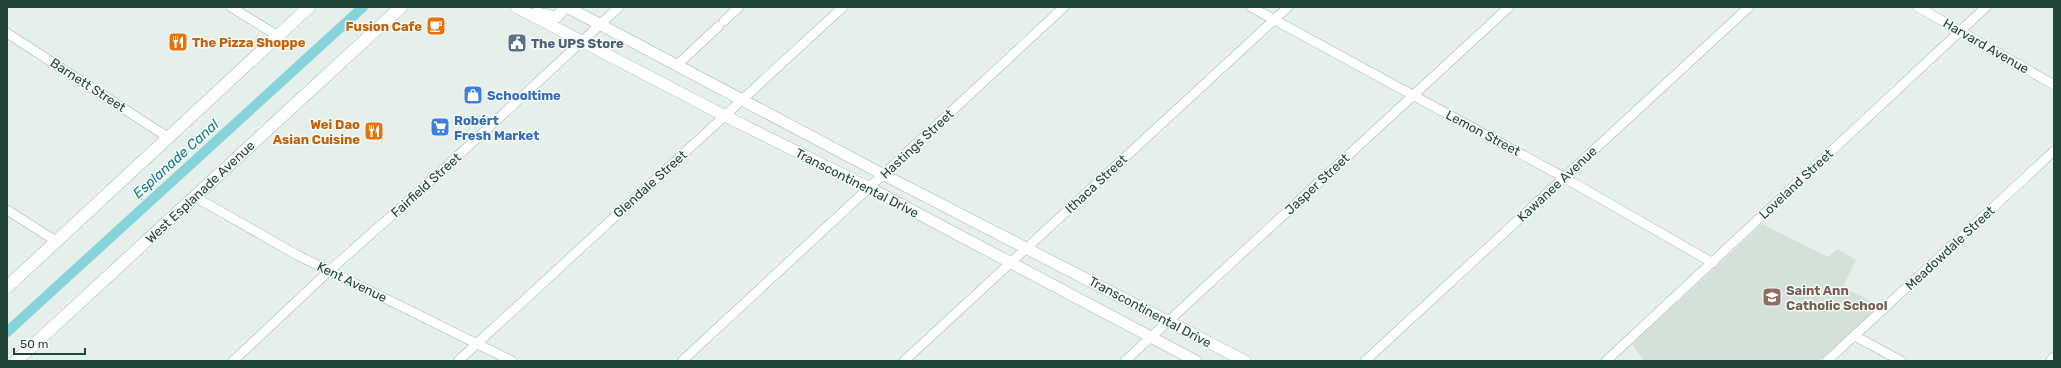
<svg xmlns="http://www.w3.org/2000/svg" width="2061" height="368" font-family="Rubik,sans-serif">
  <style>
    .built { fill: #d3e1d9 }
    .lines { fill: none; stroke-linecap: round; stroke-linejoin: round }
    .canal { stroke: #87d3db; stroke-width: 10 }
    .minor-casing { stroke: #a6b9b1; stroke-width: 10 }
    .tertiary-casing { stroke: #a6b9b1; stroke-width: 12 }
    .secondary-casing { stroke: #a2bdb2; stroke-width: 13 }
    .minor { stroke: #fff; stroke-width: 9 }
    .tertiary { stroke: #fff; stroke-width: 11 }
    .secondary { stroke: #fff; stroke-width: 12 }
    .labels { text-anchor: middle; dominant-baseline: central; stroke-width: 3; stroke-linejoin: round; paint-order: stroke }
    .food-label { font-size: 13px; font-weight: bold; fill: #c56008; stroke: #f6fbf9; text-anchor: end }
    .service-label { font-size: 13px; font-weight: bold; fill: #4e5e75; stroke: #f6fbf9; text-anchor: start }
    .street-label { font-size: 13px; fill: #214539; stroke: #f6fbf9 }
    .shop-label { font-size: 13px; font-weight: bold; fill: #366cbe; stroke: #f6fbf9; text-anchor: start }
    .education-label { font-size: 13px; font-weight: bold; fill: #785e54; stroke: #f6fbf9; text-anchor: start }
    .water-label { font-size: 14px; font-style: italic; fill: #137c89; stroke: #f6fbf9 }
  </style>
  <rect width="100%" height="100%" fill="#e5f0ea"/>
  <path class="built" d="M1762,224L1828,257L1838,249L1856,260L1843,287L1879,306L1819,361H1644L1632,344Z"/>
  <g class="lines">
    <path class="canal" d="M7,332L363,7"/>
    <defs>
      <g id="minor">
        <path d="M231,7L278,36"/>
        <path d="M1251,7L1565,178L1713,263"/>
        <path d="M1918,7L2054,85"/>
        <path d="M724,21L739,7"/>
        <path d="M7,33L169,138"/>
        <path d="M677,65L719,26"/>
        <path d="M195,197L297,255L512,361"/>
        <path d="M7,210L56,241"/>
        <path d="M1855,336L1901,361"/>
        <path d="M233,361L330,270L423,188L619,7"/>
        <path d="M458,361L843,7"/>
        <path d="M682,361L1064,7"/>
        <path d="M904,361L1288,7"/>
        <path d="M1125,361L1509,7"/>
        <path d="M1365,361L1749,7"/>
        <path d="M1606,361L1986,7"/>
        <path d="M1827,361L2054,151"/>
        <path d="M2050,361L2054,357"/>
      </g>
      <g id="tertiary">
        <path d="M516,7L725,116L870,188L1196,361"/>
        <path d="M567,7L884,175L1245,361"/>
        <path d="M536,13L557,17L565,7"/>
      </g>
      <g id="secondary">
        <path d="M7,287L309,7"/>
        <path d="M16,361L401,7"/>
      </g>
    </defs>
    <use href="#minor" class="minor-casing"/>
    <use href="#tertiary" class="tertiary-casing"/>
    <use href="#secondary" class="secondary-casing"/>
    <use href="#minor" class="minor"/>
    <use href="#tertiary" class="tertiary"/>
    <use href="#secondary" class="secondary"/>
  </g>
  <defs>
    <symbol id="cafe-square" viewBox="-11 -11 22 22"><rect x="-9" y="-9" width="18" height="18" rx="4" fill="#e8710a" stroke="#f6fbf9"/><path d="M-5.5-4.5H6V0H3Q3 3.5 0 3.5H-2.5Q-5.5 3.5-5.5 0ZM3-3.2v2h1.7v-2ZM-6 4.5H4V6H-6Z" fill="#fff"/></symbol>
    <symbol id="restaurant-square" viewBox="-11 -11 22 22"><rect x="-9" y="-9" width="18" height="18" rx="4" fill="#e8710a" stroke="#f6fbf9"/><path d="M-5-6h1v4h1v-4h1v4h1v-4h1v5L-1.5 .5V6h-2V.5L-5-1ZM5-6V6H3V1.5H1.5Q1.5-4 5-6Z" fill="#fff"/></symbol>
    <symbol id="civic-square" viewBox="-11 -11 22 22"><rect x="-9" y="-9" width="18" height="18" rx="4" fill="#5c6f8a" stroke="#f6fbf9"/><path d="M-.6-6.5H3V-4.5H.6V-3L4-1V1h2V6H-6V1h2V-1L-.6-3ZM-1.2 2.5V6h2.4V2.5Z" fill="#fff"/></symbol>
    <symbol id="shop-square" viewBox="-11 -11 22 22"><rect x="-9" y="-9" width="18" height="18" rx="4" fill="#3f7fe0" stroke="#f6fbf9"/><path d="M-5-2.5h2.3a2.7 3.5 0 0 1 5.4 0H5L5.5 6h-11ZM-1.5-2.5h3a1.5 2.3 0 0 0-3 0Z" fill="#fff"/></symbol>
    <symbol id="supermarket-square" viewBox="-11 -11 22 22"><rect x="-9" y="-9" width="18" height="18" rx="4" fill="#3f7fe0" stroke="#f6fbf9"/><path d="M-6-5.5h2.5l.6 2H6L4.5 2H-2.5L-4.4-4H-6ZM-1.5 3.2a1.3 1.3 0 1 0 .1 0ZM3 3.2a1.3 1.3 0 1 0 .1 0Z" fill="#fff"/></symbol>
    <symbol id="school-square" viewBox="-11 -11 22 22"><rect x="-9" y="-9" width="18" height="18" rx="4" fill="#8d6e63" stroke="#f6fbf9"/><path d="M0-5L7-2L0 1L-7-2ZM-4 1L0 2.5L4 1V4Q0 6-4 4Z" fill="#fff"/></symbol>
  </defs>
  <g fill-rule="evenodd">
    <use href="#cafe-square" x="425" y="15" width="22" height="22"/>
    <use href="#restaurant-square" x="167" y="31" width="22" height="22"/>
    <use href="#civic-square" x="506" y="32" width="22" height="22"/>
    <use href="#shop-square" x="462" y="84" width="22" height="22"/>
    <use href="#supermarket-square" x="429" y="116" width="22" height="22"/>
    <use href="#restaurant-square" x="363" y="120" width="22" height="22"/>
    <use href="#school-square" x="1761" y="286" width="22" height="22"/>
  </g>
  <g class="labels">
    <g class="food-label">
      <text x="422" y="26">Fusion Cafe</text>
      <text x="192" y="42" text-anchor="start">The Pizza Shoppe</text>
      <text x="360" y="124">Wei Dao<tspan x="360" dy="15">Asian Cuisine</tspan></text>
    </g>
    <g class="service-label">
      <text x="531" y="43">The UPS Store</text>
    </g>
    <g class="street-label">
      <text transform="translate(1986 46) rotate(30)">Harvard Avenue</text>
      <text transform="translate(88 85) rotate(33)">Barnett Street</text>
      <text transform="translate(1483 133) rotate(28)">Lemon Street</text>
      <text transform="translate(917 144) rotate(-43)">Hastings Street</text>
      <text transform="translate(857 183) rotate(27)">Transcontinental Drive</text>
      <text transform="translate(650 184) rotate(-42)">Glendale Street</text>
      <text transform="translate(1096 184) rotate(-43)">Ithaca Street</text>
      <text transform="translate(1317 184) rotate(-43)">Jasper Street</text>
      <text transform="translate(1557 184) rotate(-43)">Kawanee Avenue</text>
      <text transform="translate(1796 184) rotate(-43)">Loveland Street</text>
      <text transform="translate(426 185) rotate(-42)">Fairfield Street</text>
      <text transform="translate(200 192) rotate(-43)">West Esplanade Avenue</text>
      <text transform="translate(1950 248) rotate(-43)">Meadowdale Street</text>
      <text transform="translate(352 282) rotate(26)">Kent Avenue</text>
      <text transform="translate(1150 312) rotate(28)">Transcontinental Drive</text>
    </g>
    <g class="shop-label">
      <text x="487" y="95">Schooltime</text>
      <text x="454" y="120">Robért<tspan x="454" dy="15">Fresh Market</tspan></text>
    </g>
    <g class="education-label">
      <text x="1786" y="290">Saint Ann<tspan x="1786" dy="15">Catholic School</tspan></text>
    </g>
    <g class="water-label">
      <text transform="translate(176 159) rotate(-42)">Esplanade Canal</text>
    </g>
  </g>
  <rect width="2061" height="368" fill="none" stroke="#214539" stroke-width="16"/>
  <path d="M14 348v6h71v-6" fill="none" stroke="#214539" stroke-width="2"/>
  <text x="20" y="348" font-size="12" fill="#214539" stroke="#f6fbf9" stroke-width="3" paint-order="stroke">50 m</text>
</svg>
